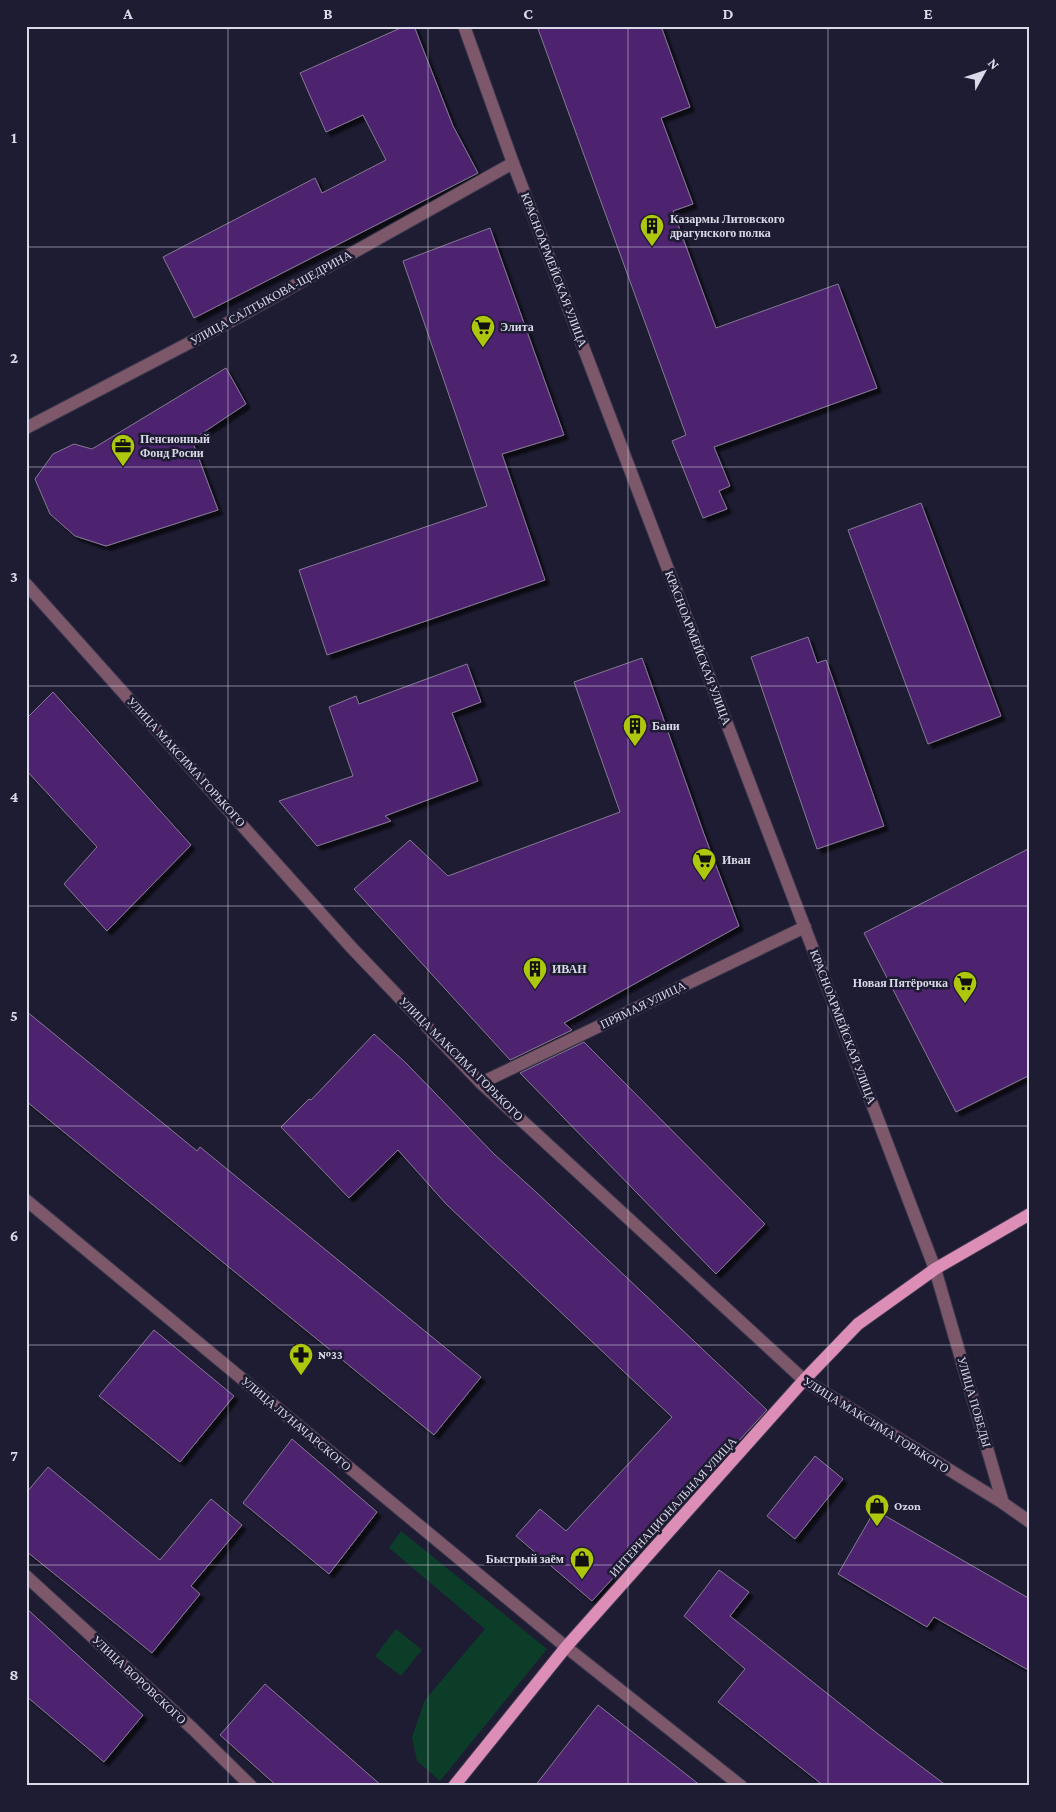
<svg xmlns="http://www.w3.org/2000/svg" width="1056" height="1812" font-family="'Crimson Pro',serif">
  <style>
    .green { fill: #0c3d29 }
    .building { fill: #4d236e; stroke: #857993; filter: url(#shadow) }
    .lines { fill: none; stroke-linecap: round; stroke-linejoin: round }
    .minor-casing { stroke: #38364b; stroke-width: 14 }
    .primary-casing { stroke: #38364b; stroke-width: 14 }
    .minor { stroke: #7d576a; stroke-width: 12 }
    .primary { stroke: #dd8eb6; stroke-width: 12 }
    .grid { fill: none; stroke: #d9d9e8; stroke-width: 1; stroke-opacity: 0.55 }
    .labels { text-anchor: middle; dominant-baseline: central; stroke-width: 5; stroke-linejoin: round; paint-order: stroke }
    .poi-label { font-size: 12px; font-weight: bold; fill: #d9d9e8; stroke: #1e1c32; text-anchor: start }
    .street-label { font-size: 12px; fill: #d9d9e8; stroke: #1e1c32 }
    .neatline { fill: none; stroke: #d9d9e8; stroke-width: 2 }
    .grid-label { font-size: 16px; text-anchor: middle; font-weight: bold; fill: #d9d9e8 }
  </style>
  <defs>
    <filter id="shadow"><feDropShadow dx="4.5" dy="4.5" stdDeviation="1" flood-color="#0009"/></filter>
  </defs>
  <rect width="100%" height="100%" fill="#1e1c32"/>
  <g class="green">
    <path d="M401,1531L547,1649L440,1781L417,1761L412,1737L425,1700L485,1629L389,1548Z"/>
    <path d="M396,1629L422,1650L401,1676L375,1656Z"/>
  </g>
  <g class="building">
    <path d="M405,26H414L453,126L478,173L194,318L163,257L315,178L322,193L386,160L363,115L326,132L300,73Z"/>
    <path d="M537,26H661L690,107L661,118L693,204L673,211L716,328L838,284L877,388L714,447L730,486L719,491L727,509L703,518L672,441L686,435Z"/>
    <path d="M490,228L564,435L502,454L545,580L327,655L299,570L487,506L403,261Z"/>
    <path d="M226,368L246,404L192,440L218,510L106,546L75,536L50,514L35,479L53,454L74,444L92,449Z"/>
    <path d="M921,503L1001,716L928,744L848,530Z"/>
    <path d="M808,637L817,663L826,660L884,826L817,849L751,657Z"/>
    <path d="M642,658L704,834L739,926L564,1023L572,1030L510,1060L354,889L410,840L448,876L620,812L574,682Z"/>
    <path d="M467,664L481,702L452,713L478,781L385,816L391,821L317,846L279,801L353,776L329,707L356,696L359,704Z"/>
    <path d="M53,692L191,845L107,931L64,884L97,847L26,770V719Z"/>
    <path d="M1030,848V1075L956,1112L864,933Z"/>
    <path d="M26,1011L197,1151L200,1147L481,1377L434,1435L26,1101Z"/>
    <path d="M374,1034L406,1063L494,1154L536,1192L767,1410L592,1601L516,1536L540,1509L566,1531L672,1417L447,1205L398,1150L349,1198L281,1127L309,1099L311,1100Z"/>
    <path d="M584,1042L765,1224L716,1274L520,1073Z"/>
    <path d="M154,1330L234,1396L180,1462L99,1396Z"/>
    <path d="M292,1439L377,1512L329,1574L243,1503Z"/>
    <path d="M815,1456L843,1479L795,1539L767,1516Z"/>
    <path d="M48,1467L160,1560L211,1499L242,1525L191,1586L200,1594L152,1653L26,1551V1493Z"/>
    <path d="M875,1510L1030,1599V1671L934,1617L927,1627L838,1574Z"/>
    <path d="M719,1570L749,1592L730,1616L878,1734L947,1786H824L718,1702L745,1669L684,1616Z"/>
    <path d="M26,1608L143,1715L104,1762L26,1696Z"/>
    <path d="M265,1684L382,1786H277L220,1735Z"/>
    <path d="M598,1705L701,1786H535Z"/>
  </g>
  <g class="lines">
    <defs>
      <g id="minor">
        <path d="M464,26L513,163L935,1269L1003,1503L1030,1522"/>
        <path d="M26,428L233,320L513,163"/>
        <path d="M26,584L351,947L481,1083L804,1380L1003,1503"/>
        <path d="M481,1083L805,927"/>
        <path d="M26,1200L566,1647L741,1786"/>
        <path d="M26,1576L193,1729L251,1786"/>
      </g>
      <path id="primary" d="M454,1786L566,1647L804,1380L858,1324L935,1269L1030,1214"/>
    </defs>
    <use href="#minor" class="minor-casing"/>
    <use href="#primary" class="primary-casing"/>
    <use href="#minor" class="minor"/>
    <use href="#primary" class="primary"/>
  </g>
  <path class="grid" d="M228,26V1786M428,26V1786M628,26V1786M828,26V1786M26,247H1030M26,467H1030M26,686H1030M26,906H1030M26,1126H1030M26,1345H1030M26,1565H1030"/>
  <defs>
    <symbol id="building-pin" viewBox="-11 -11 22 30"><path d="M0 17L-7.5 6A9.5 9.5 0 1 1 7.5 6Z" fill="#aec60b" stroke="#1e1c32"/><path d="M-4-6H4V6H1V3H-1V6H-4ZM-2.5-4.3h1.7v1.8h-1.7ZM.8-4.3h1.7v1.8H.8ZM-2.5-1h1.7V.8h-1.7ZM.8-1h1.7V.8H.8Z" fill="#111"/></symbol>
    <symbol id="supermarket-pin" viewBox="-11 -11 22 30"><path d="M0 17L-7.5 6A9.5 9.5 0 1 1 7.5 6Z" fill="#aec60b" stroke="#1e1c32"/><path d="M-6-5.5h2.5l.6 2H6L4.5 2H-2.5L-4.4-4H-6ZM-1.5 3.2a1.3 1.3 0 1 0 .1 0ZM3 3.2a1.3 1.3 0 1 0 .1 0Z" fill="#111"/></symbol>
    <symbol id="office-pin" viewBox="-11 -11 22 30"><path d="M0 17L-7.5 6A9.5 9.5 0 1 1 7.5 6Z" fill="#aec60b" stroke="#1e1c32"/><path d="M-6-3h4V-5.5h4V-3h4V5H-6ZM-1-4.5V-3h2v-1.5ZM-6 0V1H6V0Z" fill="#111"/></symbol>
    <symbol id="pharmacy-pin" viewBox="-11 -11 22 30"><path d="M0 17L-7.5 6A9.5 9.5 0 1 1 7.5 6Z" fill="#aec60b" stroke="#1e1c32"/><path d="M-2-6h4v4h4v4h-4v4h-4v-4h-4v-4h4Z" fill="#111"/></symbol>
    <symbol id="shop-pin" viewBox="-11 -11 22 30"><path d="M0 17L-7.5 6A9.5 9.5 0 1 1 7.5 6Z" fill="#aec60b" stroke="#1e1c32"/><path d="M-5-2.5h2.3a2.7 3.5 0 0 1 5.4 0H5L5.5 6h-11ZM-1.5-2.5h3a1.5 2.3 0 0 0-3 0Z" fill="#111"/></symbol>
  </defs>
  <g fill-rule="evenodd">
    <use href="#building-pin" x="638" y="212" width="28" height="38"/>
    <use href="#supermarket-pin" x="469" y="313" width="28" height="38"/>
    <use href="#office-pin" x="109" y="432" width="28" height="38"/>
    <use href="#building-pin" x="621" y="712" width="28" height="38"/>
    <use href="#supermarket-pin" x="690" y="846" width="28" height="38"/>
    <use href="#building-pin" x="521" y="955" width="28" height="38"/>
    <use href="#supermarket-pin" x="951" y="969" width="28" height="38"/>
    <use href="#pharmacy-pin" x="287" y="1341" width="28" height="38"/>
    <use href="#shop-pin" x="863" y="1492" width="28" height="38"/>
    <use href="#shop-pin" x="568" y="1545" width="28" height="38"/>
  </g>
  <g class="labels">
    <g class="poi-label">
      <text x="670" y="219">Казармы Литовского<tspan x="670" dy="14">драгунского полка</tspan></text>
      <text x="500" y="327">Элита</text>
      <text x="140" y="439">Пенсионный<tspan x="140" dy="14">Фонд Росии</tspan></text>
      <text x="652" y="726">Бани</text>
      <text x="722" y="860">Иван</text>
      <text x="552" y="969">ИВАН</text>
      <text x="948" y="983" text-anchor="end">Новая Пятёрочка</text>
      <text x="318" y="1355">№33</text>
      <text x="894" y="1506">Ozon</text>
      <text x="564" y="1559" text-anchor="end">Быстрый заём</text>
    </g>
    <g class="street-label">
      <text transform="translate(554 270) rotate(69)">КРАСНОАРМЕЙСКАЯ УЛИЦА</text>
      <text transform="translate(271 298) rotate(-29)">УЛИЦА САЛТЫКОВА-ЩЕДРИНА</text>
      <text transform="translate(698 648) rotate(69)">КРАСНОАРМЕЙСКАЯ УЛИЦА</text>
      <text transform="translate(186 762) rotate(48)">УЛИЦА МАКСИМА ГОРЬКОГО</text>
      <text transform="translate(643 1005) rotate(-26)">ПРЯМАЯ УЛИЦА</text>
      <text transform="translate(843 1027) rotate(69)">КРАСНОАРМЕЙСКАЯ УЛИЦА</text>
      <text transform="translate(461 1059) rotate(45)">УЛИЦА МАКСИМА ГОРЬКОГО</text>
      <text transform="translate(974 1402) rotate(74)">УЛИЦА ПОБЕДЫ</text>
      <text transform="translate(296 1424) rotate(40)">УЛИЦА ЛУНАЧАРСКОГО</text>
      <text transform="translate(876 1425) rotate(32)">УЛИЦА МАКСИМА ГОРЬКОГО</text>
      <text transform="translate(673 1507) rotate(-48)">ИНТЕРНАЦИОНАЛЬНАЯ УЛИЦА</text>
      <text transform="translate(139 1680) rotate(43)">УЛИЦА ВОРОВСКОГО</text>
    </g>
  </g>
  <rect width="1056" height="1812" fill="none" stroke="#1e1c32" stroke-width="55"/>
  <g transform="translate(984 72) rotate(50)" stroke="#1e1c32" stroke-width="4" paint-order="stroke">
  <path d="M0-4L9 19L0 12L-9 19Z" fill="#d9d9e8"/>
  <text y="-8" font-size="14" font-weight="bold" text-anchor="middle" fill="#d9d9e8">N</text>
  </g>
  <rect x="28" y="28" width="1000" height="1756" class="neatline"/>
  <g class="grid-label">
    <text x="128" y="19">A</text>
    <text x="328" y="19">B</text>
    <text x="528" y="19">C</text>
    <text x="728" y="19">D</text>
    <text x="928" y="19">E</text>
    <text x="14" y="143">1</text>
    <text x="14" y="363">2</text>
    <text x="14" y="582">3</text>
    <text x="14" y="802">4</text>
    <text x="14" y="1021">5</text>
    <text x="14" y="1241">6</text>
    <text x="14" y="1461">7</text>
    <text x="14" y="1680">8</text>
  </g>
</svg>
